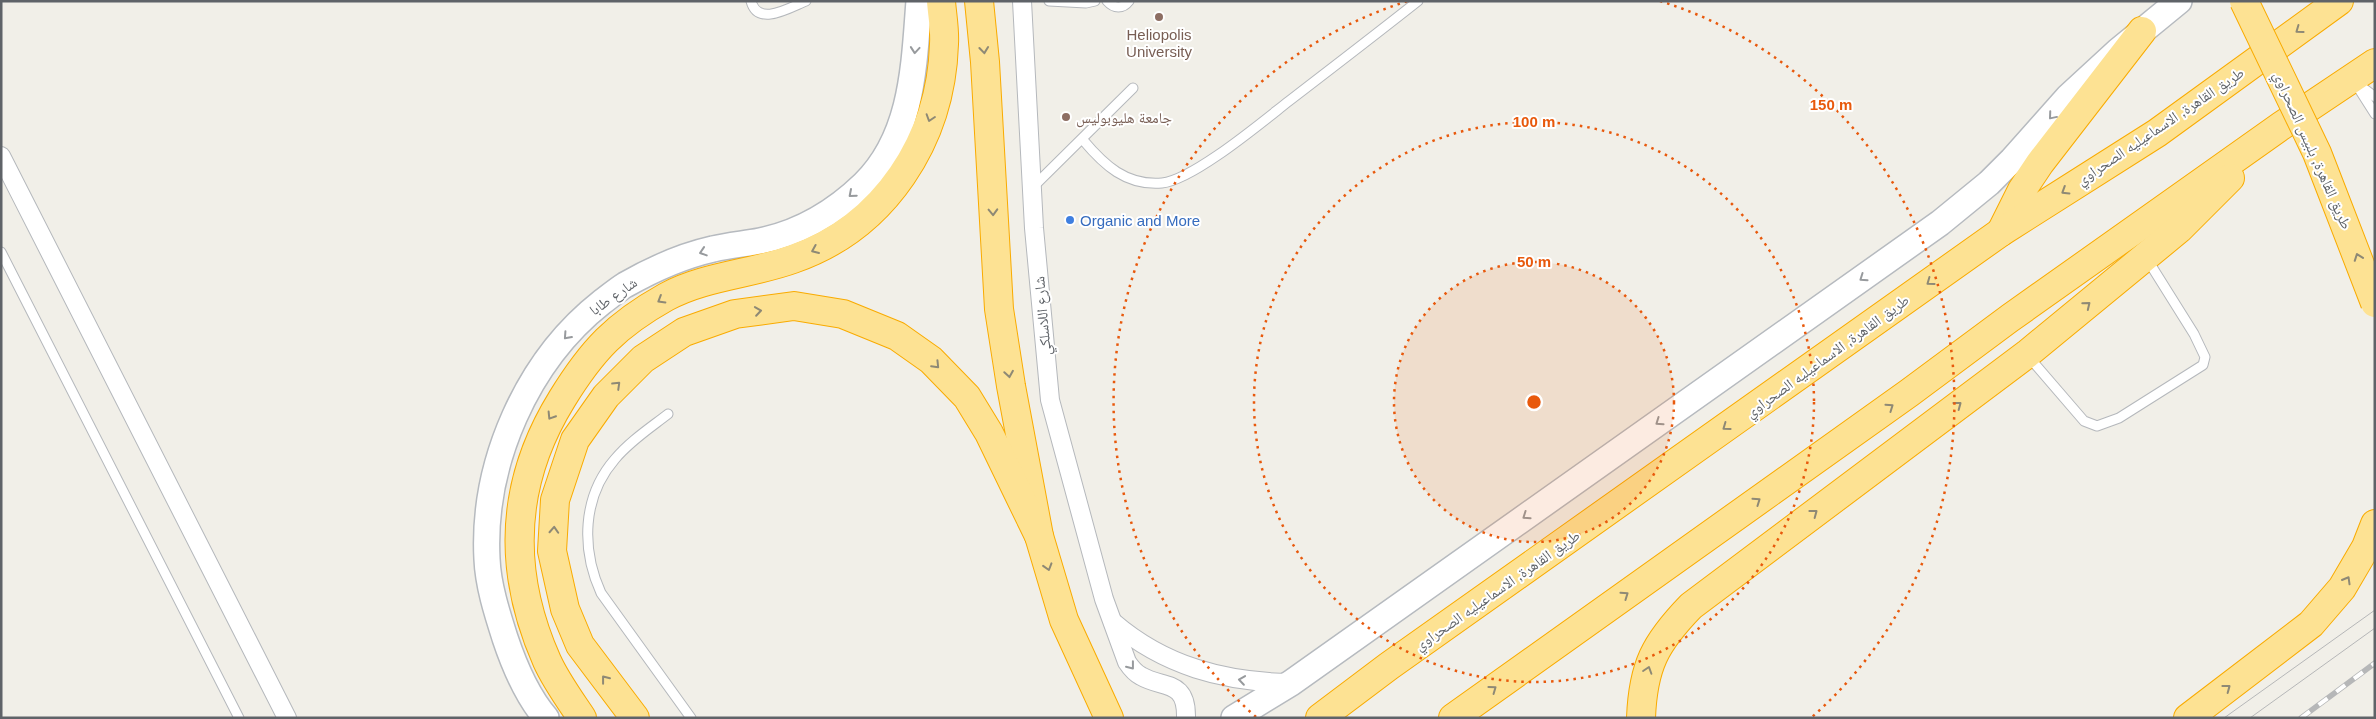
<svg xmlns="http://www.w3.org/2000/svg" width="2376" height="719" font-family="Helvetica,'Noto Naskh Arabic',sans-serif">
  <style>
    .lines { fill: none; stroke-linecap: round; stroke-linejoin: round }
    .lane-casing { stroke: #b5b8bc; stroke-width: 11 }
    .street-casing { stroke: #b5b8bc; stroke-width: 20 }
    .secondary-casing { stroke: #b6babf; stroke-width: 28 }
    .highway-casing { stroke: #f9ab00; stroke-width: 30 }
    .lane { stroke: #fff; stroke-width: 9 }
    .street { stroke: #fff; stroke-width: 18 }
    .secondary { stroke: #fff; stroke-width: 25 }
    .highway { stroke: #fde293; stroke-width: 28 }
    .tram { stroke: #b6b7b8; stroke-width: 1 }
    .rail-casing { stroke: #b6b7b8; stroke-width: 5.5 }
    .rail { stroke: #fff; stroke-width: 4; stroke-dasharray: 11; stroke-linecap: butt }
    .highway-bridge-casing { stroke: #f9ab00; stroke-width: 30; stroke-linecap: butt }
    .highway-bridge { stroke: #fde293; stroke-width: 28 }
    .oneway { stroke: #8e8975 }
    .oneway2 { stroke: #979a9d }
    .ring { fill: none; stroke: #e8590c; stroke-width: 2.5; stroke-dasharray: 2.5 5 }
    .education-dot { fill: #8d6e63; stroke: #fff; stroke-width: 2 }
    .shop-dot { fill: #3f7fe0; stroke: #fff; stroke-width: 2 }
    .labels { text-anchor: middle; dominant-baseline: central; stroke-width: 4; stroke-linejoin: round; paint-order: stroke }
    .education-label { font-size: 15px; fill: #785e54; stroke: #fff }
    .street-label { font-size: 15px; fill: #5f6368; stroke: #fff }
    .shop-label { font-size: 15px; fill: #366cbe; stroke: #fff; text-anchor: start }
    .centre { fill: #e8590c; stroke: #fff; stroke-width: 2.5 }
    .ring-label { font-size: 15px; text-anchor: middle; font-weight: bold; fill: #e8590c; stroke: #fff; stroke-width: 4; stroke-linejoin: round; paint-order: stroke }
  </style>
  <rect width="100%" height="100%" fill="#f1efe8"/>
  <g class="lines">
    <defs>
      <g id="lane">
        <path d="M751,1C758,27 789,8 806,1"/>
        <path d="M1049,1L1086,3L1095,1"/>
        <path d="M1107,1C1114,9 1123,9 1129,1"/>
        <path d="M2354,81L2375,114"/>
        <path d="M2358,84L2375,97"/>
        <path d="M1083,140C1104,165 1126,186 1162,183C1193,180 1262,122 1289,101C1332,68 1375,35 1418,1"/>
        <path d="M1032,188L1133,88"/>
        <path d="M1,252L239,718"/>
        <path d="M2028,356L2084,421L2097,426L2119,418L2203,365L2205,357L2194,334L2147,259"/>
        <path d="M668,414C650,428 630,441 615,459C582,497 581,549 601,593L691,718"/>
      </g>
      <g id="street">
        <path d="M1022,1L1034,228L1050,400L1104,599L1127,662C1131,668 1135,673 1141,676C1163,689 1187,679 1186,718"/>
        <path d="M1,156L287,718"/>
        <path d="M1113,622C1164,666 1224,682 1291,683"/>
      </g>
      <g id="secondary">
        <path d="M546,718C527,696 514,665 505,638C497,613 488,585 487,559C482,463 527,361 602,302C610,296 617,290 625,285C653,269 682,256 713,249C729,245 745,244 760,241C799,233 835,212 864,184C913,136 914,65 919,1"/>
        <path d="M1234,718L1291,683L1940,223L1989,183L2012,160L2068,97L2118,51L2179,1"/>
      </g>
      <g id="highway">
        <path d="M979,1L985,62L999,309L1011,386L1039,536L1064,620L1109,718"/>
        <path d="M2001,232L2022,190L2040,163L2142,31"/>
        <path d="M582,718C570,700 556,681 547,661C507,571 510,483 562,399C592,350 616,325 666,297C704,276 752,274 793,259C885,227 941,140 944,44C945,30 942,15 941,1"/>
        <path d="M635,718L580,645L565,609L552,551L555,500L575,440L606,396L643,359L684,332L735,314L794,306L843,314L897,336L931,360L967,397L989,433L1039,536"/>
        <path d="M1320,718L1389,666L2001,232L2157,133L2339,1"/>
        <path d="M1453,718L1909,393L2010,318L2281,126L2375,63"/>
        <path d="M1641,718C1643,666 1655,643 1691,606L2027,354L2179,229L2230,178"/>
        <path d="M2188,718L2311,624L2342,588L2366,547L2375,524"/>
      </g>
    </defs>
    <use href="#lane" class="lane-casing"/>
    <use href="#street" class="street-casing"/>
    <use href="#secondary" class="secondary-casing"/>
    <use href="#highway" class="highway-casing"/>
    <use href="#lane" class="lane"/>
    <use href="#street" class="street"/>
    <use href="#secondary" class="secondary"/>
    <use href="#highway" class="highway"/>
    <g class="tram">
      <path d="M2224,718L2375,610"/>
      <path d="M2250,718L2375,628"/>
    </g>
    <defs>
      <path id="rail" d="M2301,718L2375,663"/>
    </defs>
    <use href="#rail" class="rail-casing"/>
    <use href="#rail" class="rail"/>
    <defs>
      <path id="highway-bridge" d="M2244,1L2317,153L2375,303"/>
    </defs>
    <use href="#highway-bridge" class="highway-bridge-casing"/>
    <use href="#highway-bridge" class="highway-bridge"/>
  </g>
  <defs><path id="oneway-chevron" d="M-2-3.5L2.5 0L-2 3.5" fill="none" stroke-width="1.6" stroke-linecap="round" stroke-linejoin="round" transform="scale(1.25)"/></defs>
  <g class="oneway">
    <use href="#oneway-chevron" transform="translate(2299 30) rotate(144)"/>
    <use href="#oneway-chevron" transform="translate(984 50) rotate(84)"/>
    <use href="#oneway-chevron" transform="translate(930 118) rotate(108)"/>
    <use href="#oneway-chevron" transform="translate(2065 191) rotate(148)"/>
    <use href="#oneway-chevron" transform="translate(993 212) rotate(88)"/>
    <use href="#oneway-chevron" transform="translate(815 250) rotate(157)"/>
    <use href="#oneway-chevron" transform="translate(2358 257) rotate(-110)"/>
    <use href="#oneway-chevron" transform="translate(1930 282) rotate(144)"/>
    <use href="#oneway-chevron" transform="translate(661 300) rotate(149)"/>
    <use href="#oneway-chevron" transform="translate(2087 305) rotate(-39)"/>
    <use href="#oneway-chevron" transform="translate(758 311) rotate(-8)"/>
    <use href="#oneway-chevron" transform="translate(936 365) rotate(46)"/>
    <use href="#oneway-chevron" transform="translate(1009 374) rotate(81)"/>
    <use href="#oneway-chevron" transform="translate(617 385) rotate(-44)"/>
    <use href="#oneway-chevron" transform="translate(1958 405) rotate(-37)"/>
    <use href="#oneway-chevron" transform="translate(1890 407) rotate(-35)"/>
    <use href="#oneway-chevron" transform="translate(551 416) rotate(122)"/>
    <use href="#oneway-chevron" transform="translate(1726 427) rotate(144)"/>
    <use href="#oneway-chevron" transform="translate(1757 501) rotate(-35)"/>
    <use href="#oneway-chevron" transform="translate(1814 513) rotate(-37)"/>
    <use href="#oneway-chevron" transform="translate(554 530) rotate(-87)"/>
    <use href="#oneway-chevron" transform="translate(1048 567) rotate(73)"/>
    <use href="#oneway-chevron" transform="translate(2347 580) rotate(-60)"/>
    <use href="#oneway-chevron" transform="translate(1625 595) rotate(-35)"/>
    <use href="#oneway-chevron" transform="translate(1648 670) rotate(-72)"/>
    <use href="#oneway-chevron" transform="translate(605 679) rotate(-128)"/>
    <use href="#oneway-chevron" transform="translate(2227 688) rotate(-37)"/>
    <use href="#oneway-chevron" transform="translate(1493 689) rotate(-36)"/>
  </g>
  <g class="oneway2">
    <use href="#oneway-chevron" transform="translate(915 50) rotate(95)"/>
    <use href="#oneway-chevron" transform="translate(2052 116) rotate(130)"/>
    <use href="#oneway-chevron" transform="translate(852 194) rotate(139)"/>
    <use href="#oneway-chevron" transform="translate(703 252) rotate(162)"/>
    <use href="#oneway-chevron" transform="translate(1863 278) rotate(145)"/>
    <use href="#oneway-chevron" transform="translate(567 336) rotate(132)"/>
    <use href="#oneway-chevron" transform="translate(1659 422) rotate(145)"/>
    <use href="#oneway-chevron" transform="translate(1526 516) rotate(145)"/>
    <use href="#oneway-chevron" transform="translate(1131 666) rotate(52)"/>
    <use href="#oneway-chevron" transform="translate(1242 680) rotate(-172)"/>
  </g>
  <circle cx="1534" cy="402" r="140" fill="#e8590c" fill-opacity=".12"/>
  <g class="ring">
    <circle cx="1534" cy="402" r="140"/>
    <circle cx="1534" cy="402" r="280"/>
    <path d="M1256 717A420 420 0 0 1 1408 1M1660 1A420 420 0 0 1 1812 717"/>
  </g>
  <g class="education-dot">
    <circle cx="1159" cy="17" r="5"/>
    <circle cx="1066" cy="117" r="5"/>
  </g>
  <circle class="shop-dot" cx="1070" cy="220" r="5"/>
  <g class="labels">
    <g class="education-label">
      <text x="1159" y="34">Heliopolis<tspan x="1159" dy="17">University</tspan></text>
      <text x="1076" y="117" text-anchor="start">جامعة هليوبوليس</text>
    </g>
    <g class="street-label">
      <text transform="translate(2160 126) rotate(-34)">طريق القاهرة, الاسماعيليه الصحراوي</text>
      <text transform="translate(2313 150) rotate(66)">طريق القاهرة, بلبيس الصحراوي</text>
      <text transform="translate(613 296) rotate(-35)">شارع طابا</text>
      <text transform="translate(1042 316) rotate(-95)">شارع اللاسلكي</text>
      <text transform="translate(1827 356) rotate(-36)">طريق القاهرة, الاسماعيليه الصحراوي</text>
      <text transform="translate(1497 590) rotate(-35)">طريق القاهرة, الاسماعيليه الصحراوي</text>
    </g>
    <g class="shop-label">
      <text x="1080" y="220">Organic and More</text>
    </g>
  </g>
  <circle cx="1534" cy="402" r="8" class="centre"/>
  <g class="ring-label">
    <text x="1831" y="110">150 m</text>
    <text x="1534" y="127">100 m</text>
    <text x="1534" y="267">50 m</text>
  </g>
  <rect width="2376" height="719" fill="none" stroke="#5f6368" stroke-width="5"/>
</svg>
